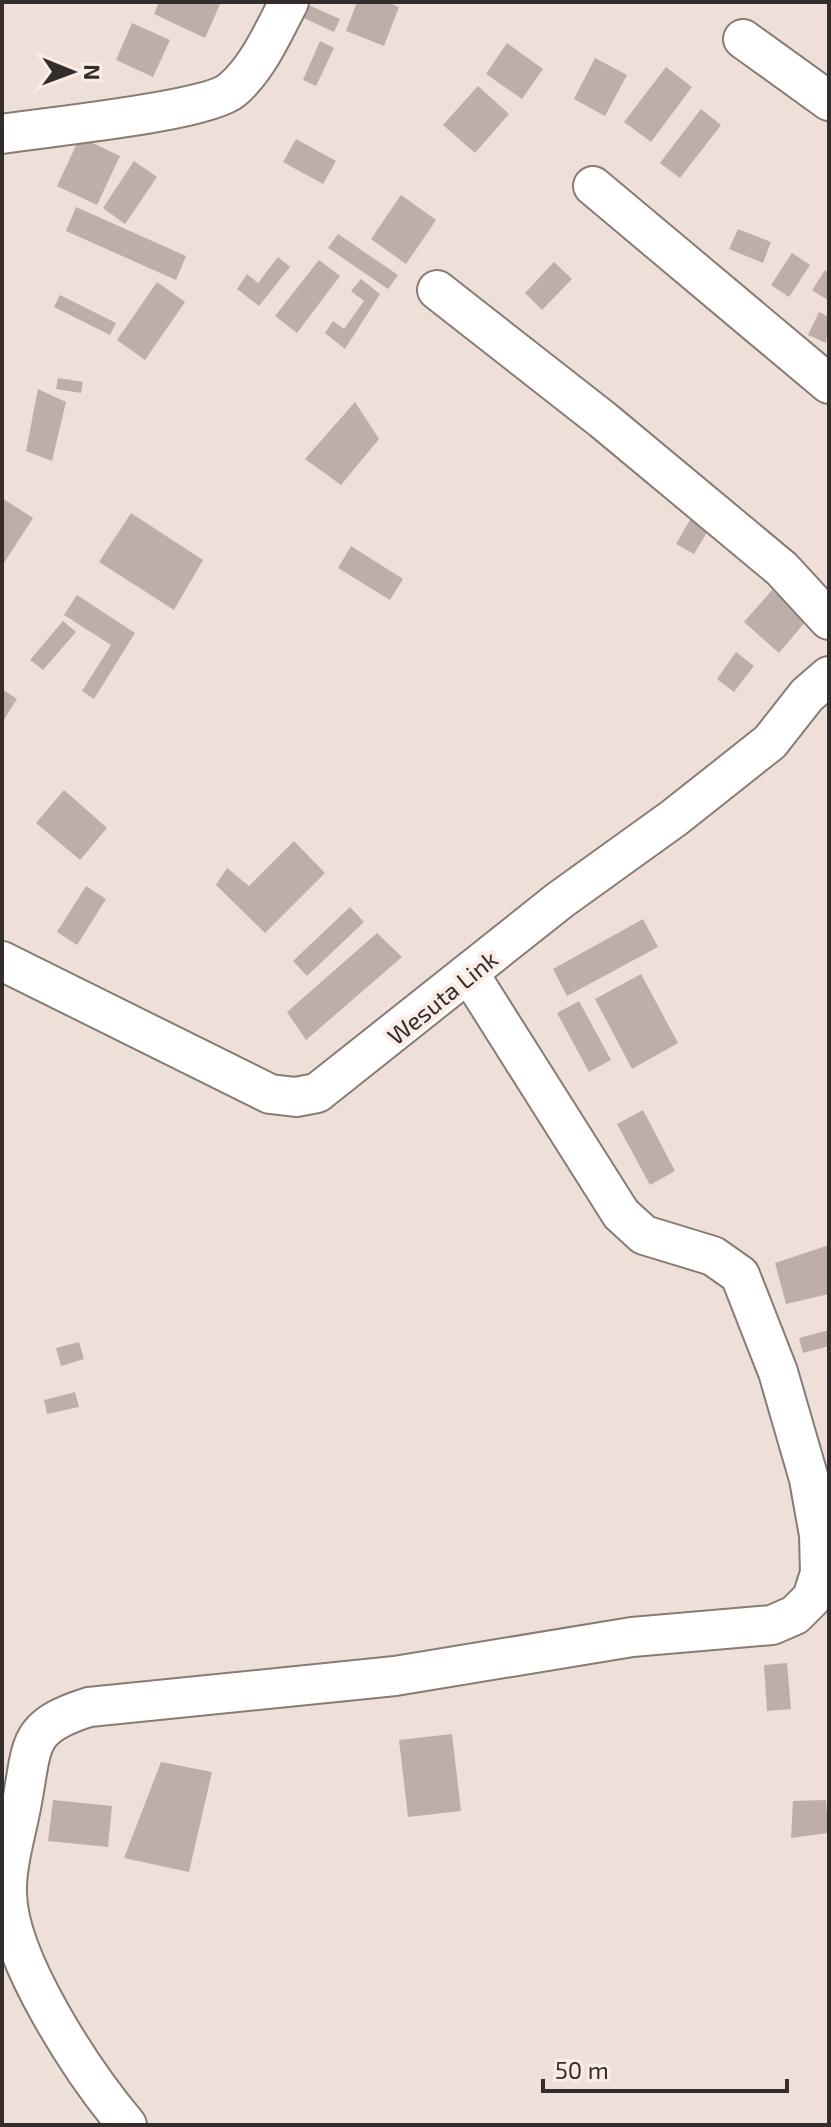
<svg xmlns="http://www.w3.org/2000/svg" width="831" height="2127" font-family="'Exo 2',sans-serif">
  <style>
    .building { fill: #beaeaa }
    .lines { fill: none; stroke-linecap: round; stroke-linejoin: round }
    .minor-casing { stroke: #887b74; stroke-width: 42 }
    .minor { stroke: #fff; stroke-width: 38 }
    .labels { text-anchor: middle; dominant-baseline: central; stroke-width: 8; stroke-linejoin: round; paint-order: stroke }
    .street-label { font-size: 24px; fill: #332e2b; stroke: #fbede5 }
  </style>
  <rect width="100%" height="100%" fill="#eee0d8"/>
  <g class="building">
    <path d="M159,2H221L205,38L154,14Z"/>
    <path d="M302,2L340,19L334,32L295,14Z"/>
    <path d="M357,2H387L399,7L384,46L346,31Z"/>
    <path d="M132,23L170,40L153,77L116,60Z"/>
    <path d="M320,41L334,48L316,86L303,80Z"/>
    <path d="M507,43L543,69L522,99L486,74Z"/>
    <path d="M595,58L627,75L605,116L574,99Z"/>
    <path d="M666,67L692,87L651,142L624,122Z"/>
    <path d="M478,86L509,114L475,153L443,125Z"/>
    <path d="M701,109L721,125L680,178L660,163Z"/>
    <path d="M80,137L120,156L97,205L57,186Z"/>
    <path d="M296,139L336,161L323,184L283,162Z"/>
    <path d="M134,161L157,177L125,224L103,208Z"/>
    <path d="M401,195L436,220L406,264L371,239Z"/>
    <path d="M76,207L186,256L176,280L66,231Z"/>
    <path d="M738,229L771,242L763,263L729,249Z"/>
    <path d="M338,234L398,275L388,289L328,248Z"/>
    <path d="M792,253L810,265L789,297L771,285Z"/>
    <path d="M278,257L290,267L259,306L237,289L247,274L258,283Z"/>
    <path d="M319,260L340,276L297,333L275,316Z"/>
    <path d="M554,262L572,279L542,310L525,293Z"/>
    <path d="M825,270L829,272V301L812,290Z"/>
    <path d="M361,279L380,294L345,349L325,333L333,321L344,329L364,301L351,291Z"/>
    <path d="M157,282L185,302L145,360L117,340Z"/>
    <path d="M60,295L116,323L110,335L54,307Z"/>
    <path d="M819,312L829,317L826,343L808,335Z"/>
    <path d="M58,378L83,382L81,393L56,389Z"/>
    <path d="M38,389L66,402L52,461L26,451Z"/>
    <path d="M355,402L379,439L341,485L305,459Z"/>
    <path d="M2,498L33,518L2,566Z"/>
    <path d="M131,513L203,560L174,610L99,562Z"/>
    <path d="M694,513L712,524L694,554L676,544Z"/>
    <path d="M351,546L403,579L390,600L338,568Z"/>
    <path d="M772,590L807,620L779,653L744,622Z"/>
    <path d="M77,595L135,633L94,699L82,691L111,645L64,615Z"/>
    <path d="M63,621L76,632L43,670L30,660Z"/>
    <path d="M736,652L754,666L734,692L717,679Z"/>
    <path d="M2,689L17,699L2,723Z"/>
    <path d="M64,790L107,828L80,860L36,823Z"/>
    <path d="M294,841L325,873L265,933L216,885L227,868L249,886Z"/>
    <path d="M86,886L106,899L77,945L57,932Z"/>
    <path d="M350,907L364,922L307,976L293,961Z"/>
    <path d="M643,919L658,947L567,996L553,969Z"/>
    <path d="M377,933L402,957L306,1040L287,1012Z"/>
    <path d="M641,974L678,1043L632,1069L595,999Z"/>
    <path d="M579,1001L611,1060L589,1072L557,1013Z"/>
    <path d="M643,1110L675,1171L650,1185L617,1124Z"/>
    <path d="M829,1245V1294L786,1304L775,1263Z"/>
    <path d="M829,1330V1346L803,1353L799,1338Z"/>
    <path d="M79,1342L84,1359L61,1366L56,1348Z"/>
    <path d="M75,1392L79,1407L47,1414L44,1400Z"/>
    <path d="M787,1663L791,1709L767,1711L764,1665Z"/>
    <path d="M452,1734L461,1811L408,1817L399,1740Z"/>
    <path d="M161,1762L212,1772L189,1872L124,1858Z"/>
    <path d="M53,1800L112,1806L108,1847L48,1841Z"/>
    <path d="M826,1800L828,1833L791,1838L793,1801Z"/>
  </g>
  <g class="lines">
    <defs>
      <g id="minor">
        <path d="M743,39L829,101"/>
        <path d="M2,134C45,127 206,112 232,90C258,68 273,32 289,2"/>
        <path d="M593,186L829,384"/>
        <path d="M437,290L603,420L782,569L829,620"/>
        <path d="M2,961L270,1094L296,1097L317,1093L560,900L674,818L770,742L807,695L829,676"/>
        <path d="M127,2125C84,2074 8,1960 7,1893C6,1864 17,1831 22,1802C33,1743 26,1727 89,1707L395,1676L632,1637L772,1625L795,1615L812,1598L820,1573L819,1535L809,1479L778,1372L740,1275L713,1256L644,1235L621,1214L470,975"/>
      </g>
    </defs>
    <use href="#minor" class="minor-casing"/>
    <use href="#minor" class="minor"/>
  </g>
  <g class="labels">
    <g class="street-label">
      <text transform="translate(442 997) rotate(-39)">Wesuta Link</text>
    </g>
  </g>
  <rect width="831" height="2127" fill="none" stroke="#332e2b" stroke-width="8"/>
  <g transform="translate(72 72) rotate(91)" stroke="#fbede5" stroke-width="6" paint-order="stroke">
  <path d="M0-6L14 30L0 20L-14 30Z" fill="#332e2b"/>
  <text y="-12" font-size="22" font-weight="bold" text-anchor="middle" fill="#332e2b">N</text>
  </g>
  <path d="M543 2079v12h244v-12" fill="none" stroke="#332e2b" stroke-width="4"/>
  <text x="555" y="2079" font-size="24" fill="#332e2b" stroke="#fbede5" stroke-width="6" paint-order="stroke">50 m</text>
</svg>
